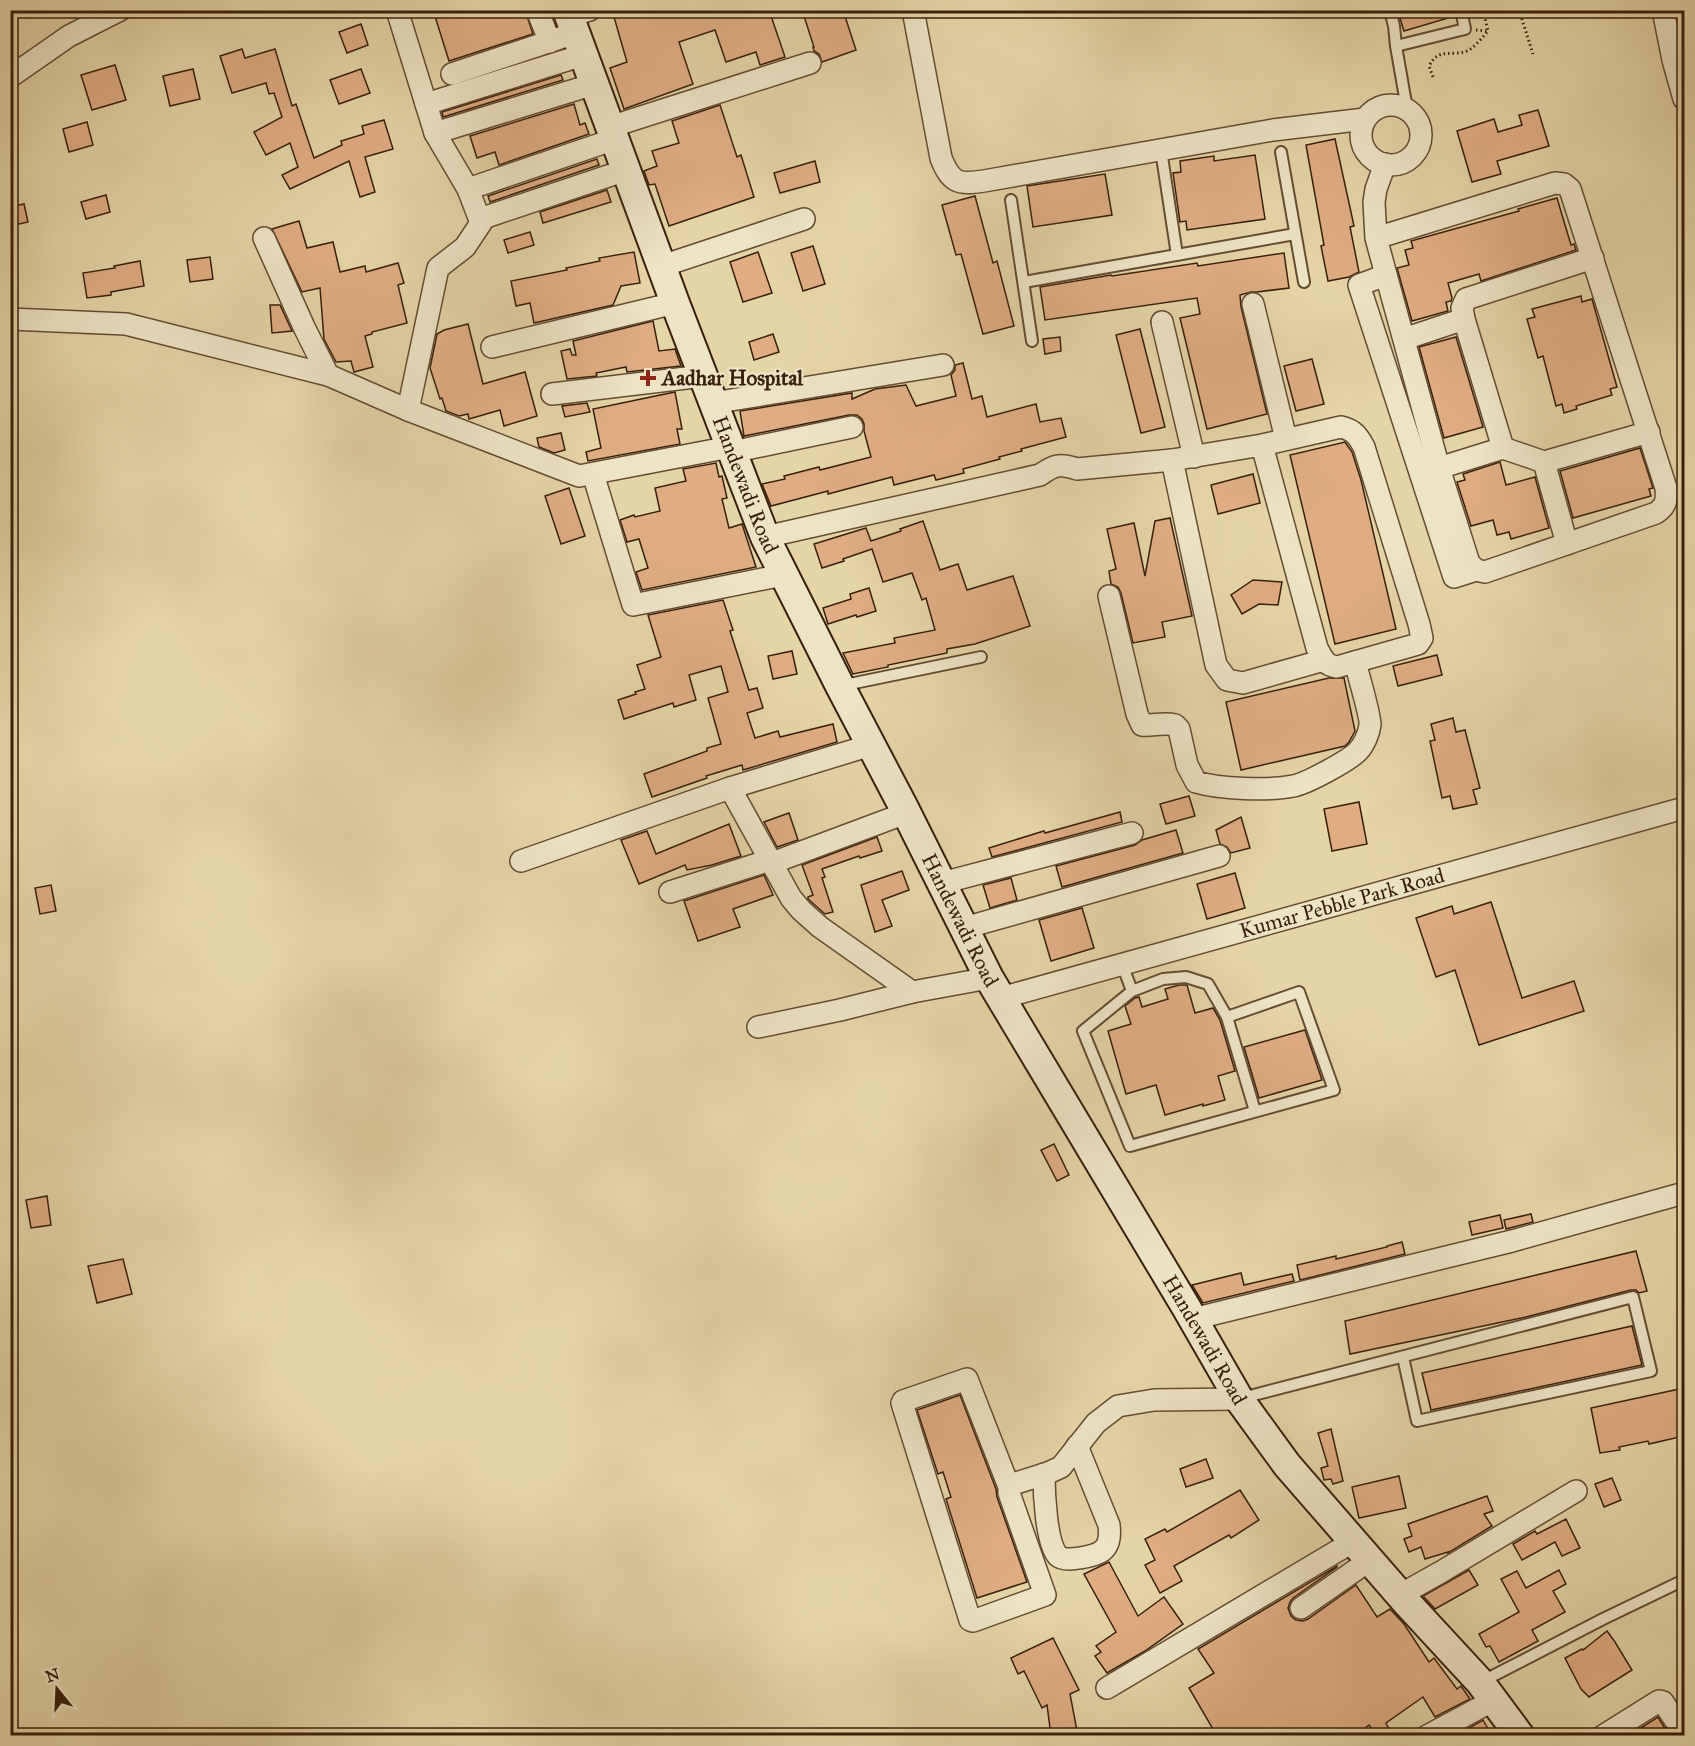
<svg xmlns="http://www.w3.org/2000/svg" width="1695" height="1746" font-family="'IM FELL Great Primer',serif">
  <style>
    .building { fill: #e0ad83; stroke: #39200c; stroke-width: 1.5 }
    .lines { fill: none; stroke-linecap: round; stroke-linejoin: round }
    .lane-casing { stroke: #644d33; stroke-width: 14 }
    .street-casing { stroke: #644d33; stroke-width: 24 }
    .secondary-casing { stroke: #39200c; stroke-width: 32 }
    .path { stroke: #39200c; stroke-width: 3; stroke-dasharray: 1.5 3; stroke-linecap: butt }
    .lane { stroke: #ede4c6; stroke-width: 10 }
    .street { stroke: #ede4c6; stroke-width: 21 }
    .secondary { stroke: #ede4c6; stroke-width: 28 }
    .poi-dot { fill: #8f2418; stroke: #ede4c6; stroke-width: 2 }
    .labels { text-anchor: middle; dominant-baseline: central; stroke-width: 4.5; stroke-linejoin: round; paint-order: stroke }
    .poi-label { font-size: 21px; font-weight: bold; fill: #39200c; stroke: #ede4c6; text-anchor: start }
    .street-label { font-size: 21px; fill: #39200c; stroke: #ede4c6 }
  </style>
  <rect width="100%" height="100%" fill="#e4d5a7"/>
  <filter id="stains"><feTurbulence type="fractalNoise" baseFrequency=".00333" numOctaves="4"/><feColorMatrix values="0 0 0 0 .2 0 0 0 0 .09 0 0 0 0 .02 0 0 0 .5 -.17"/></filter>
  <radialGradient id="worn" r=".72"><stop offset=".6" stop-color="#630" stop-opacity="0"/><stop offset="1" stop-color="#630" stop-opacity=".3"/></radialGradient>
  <g class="building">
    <path d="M433,10H525L533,34L449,61Z"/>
    <path d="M643,10H769L785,57L760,65L756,52L726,62L715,30L679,42L693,84L624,109L610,68L627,62L614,17Z"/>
    <path d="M802,10H843L856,50L822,62L819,54L814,51L813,47H814Z"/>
    <path d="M1403,10H1454L1455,16L1404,31L1399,15L1404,14Z"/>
    <path d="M361,24L368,45L347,53L339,32Z"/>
    <path d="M242,49L245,58L275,49L292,106L296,104L314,158L342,145L341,141L364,134L362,126L384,120L393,149L365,157L375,192L360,197L349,161L290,189L282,175L298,167L290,143L266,155L254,132L282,117L274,93L269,94L266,83L232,93L220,56Z"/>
    <path d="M115,65L126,100L92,110L81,75Z"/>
    <path d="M193,69L200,99L170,106L163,76Z"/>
    <path d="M361,69L370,93L339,104L330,80Z"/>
    <path d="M561,75L563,80L443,117L442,112Z"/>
    <path d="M574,104L580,125L585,123L589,134L499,165L495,152L477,158L470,136Z"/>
    <path d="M720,105L737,157L741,155L754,197L669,226L655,184L649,185L644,171L657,166L652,151L679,143L672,121Z"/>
    <path d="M1538,110L1549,146L1497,161L1501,174L1472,182L1457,131L1494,119L1498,132L1522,125L1519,115Z"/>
    <path d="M87,122L93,145L69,152L63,129Z"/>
    <path d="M1335,139L1354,226L1350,227L1359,272L1349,277L1328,281L1321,246L1324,245L1306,145Z"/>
    <path d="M1255,155L1265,219L1187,230L1186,221L1180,222L1173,173L1181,172L1180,161L1214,156V161Z"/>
    <path d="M597,159L599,165L490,202L488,196Z"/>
    <path d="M815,161L820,182L780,193L774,173Z"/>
    <path d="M1105,174L1112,215L1033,227L1027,186Z"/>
    <path d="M607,190L611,202L543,223L540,212Z"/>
    <path d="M106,195L110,212L86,219L81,202Z"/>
    <path d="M975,196L993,263L997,261L1014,326L983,334L961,254L956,255L942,205Z"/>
    <path d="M1557,198L1571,245L1574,244L1576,250L1481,281L1479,274L1448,283L1452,298L1451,301L1446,302L1448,311L1412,321L1397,268L1409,265L1405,250L1413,248L1411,241L1519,211L1518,209Z"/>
    <path d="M24,204L28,222L10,226V207Z"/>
    <path d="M299,221L307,248L333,242L340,272L365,266L366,272L398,263L404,283L398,285L407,323L372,332V334L365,336L373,367L354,372L351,361L336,362L324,339L320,288L302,292L272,229Z"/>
    <path d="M530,232L534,245L508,253L504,240Z"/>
    <path d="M813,246L825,284L803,291L791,253Z"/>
    <path d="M634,252L640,283L621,286L613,305L534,323L530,303L516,306L511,281L567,270L566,268L600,261L599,258Z"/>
    <path d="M758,252L772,293L743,302L730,262Z"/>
    <path d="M1284,253L1289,288L1257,292H1251L1240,295L1241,307L1267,414L1207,429L1180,318L1200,314L1197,298L1045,320L1040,287L1111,275L1112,276L1197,263L1198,266Z"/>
    <path d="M210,257L213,279L190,282L187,260Z"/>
    <path d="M140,261L144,286L111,292V295L87,298L83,273L115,268L114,266Z"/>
    <path d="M1581,296L1582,302L1592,299L1617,387L1610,389L1612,395L1576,406L1577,409L1564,413L1562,404L1556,406L1543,356L1538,358L1527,319L1535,317L1532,309Z"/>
    <path d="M270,305H280L292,331L272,333Z"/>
    <path d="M653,321L659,351L675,349L681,366L627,372L626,367L596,373L597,376L567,379L561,351L570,349L572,355H576L573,341Z"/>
    <path d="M468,324L483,384L525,372L537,416L504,426L500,410L469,419L468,414L459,416L446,411L442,398L440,399L430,368L437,334L444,330Z"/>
    <path d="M1140,329L1165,427L1141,433L1116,335Z"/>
    <path d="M773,334L779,352L754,360L749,342Z"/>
    <path d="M1060,337L1061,351L1045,354L1043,339Z"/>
    <path d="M1456,337L1483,427L1444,438L1419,347Z"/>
    <path d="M1312,359L1324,404L1296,411L1284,366Z"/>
    <path d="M963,363L972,399L982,396L987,417L1036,404L1040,422L1061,418L1066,437L1021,449L1022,451L999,457L1000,459L963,469L964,473L936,480L934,475L894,485L892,477L828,494V491L771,506L762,484L785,479L784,476L819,467L820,470L871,457L864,431V424L862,419L857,415H849L744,436L740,411L852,393V399L875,389L906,385L916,406L956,396L951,375L955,370V365Z"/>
    <path d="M675,392L682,429H677L680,444L588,461L586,452L601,448L593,409Z"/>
    <path d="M587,403L590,412L565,417L562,406Z"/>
    <path d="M561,433L565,450L554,453L539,447L537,438Z"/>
    <path d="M1345,442L1352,452L1361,480L1396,629L1335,644L1290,455Z"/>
    <path d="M1640,448L1653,488L1649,489L1651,496L1573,518L1560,471Z"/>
    <path d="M1500,462L1506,485L1535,477L1549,528L1511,539L1509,532L1497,535L1493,520L1471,526L1457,482L1465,480L1463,474Z"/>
    <path d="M716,463L719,477L722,476L727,498L722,499L729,528L742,524L756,567L642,590L636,572L648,568L639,539L627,542L620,520L634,515L635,517L660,511L655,488L686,481L683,469Z"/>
    <path d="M1253,474L1260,503L1218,514L1211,485Z"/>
    <path d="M569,488L585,536L561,544L545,496Z"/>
    <path d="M1170,518L1192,616L1162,622L1165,637L1133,643L1121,593L1118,587L1111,584L1109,571L1116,569L1107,529L1134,523L1145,576L1155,521Z"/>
    <path d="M923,521L940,570L958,564L967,590L1013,576L1030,626L975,644L947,649V653L888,665V667L853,674L843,653L895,643L894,638L935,630L926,598L922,600L912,573L883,582L872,549L843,559L844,561L822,568L814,544L866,528L871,541L901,531L900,529Z"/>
    <path d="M1253,580L1282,582L1278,605L1259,604L1242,614L1231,595Z"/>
    <path d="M869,588L876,611L857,617L856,615L828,624L823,608L851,599L850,594Z"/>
    <path d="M723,600L733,630L730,631L749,690L757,688L763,708L747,713L755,738L778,731L780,737L833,724L837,742L743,770L742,765L706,776L707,778L652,797L644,774L707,751V748L721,744L708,698L728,692L721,666L689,675L696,700L674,707L673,703L624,719L618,700L636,694L635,692L645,689L637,665L661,657L648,615Z"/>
    <path d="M792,651L797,674L773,679L768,656Z"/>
    <path d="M1437,655L1442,675L1398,686L1393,666Z"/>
    <path d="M1329,678H1344L1355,731L1349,742L1345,746L1241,770L1226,702Z"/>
    <path d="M1453,718L1456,732L1465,730L1480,788L1473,790L1477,804L1453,809L1450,796L1442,798L1430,741L1435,740L1431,724Z"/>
    <path d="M1189,796L1195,816L1166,824L1160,804Z"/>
    <path d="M1359,802L1367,844L1332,851L1324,809Z"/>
    <path d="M1120,812L1122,822L992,857L989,848L1044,831L1045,833Z"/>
    <path d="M789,813L798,840L777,847L764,822Z"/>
    <path d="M1241,817L1250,848L1231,853L1227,847L1220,844L1216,830Z"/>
    <path d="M729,824L741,856L712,865L687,870L685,865L639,884L621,840L647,831L656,854Z"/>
    <path d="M1176,830L1183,853L1062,887L1056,866L1135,845L1142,840Z"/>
    <path d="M877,837L882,851L860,858L859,856L822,869L825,877L822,878L833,912L825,914L808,899V897L813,895L802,865Z"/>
    <path d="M902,871L909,890L882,900L892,926L875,932L861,885Z"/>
    <path d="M1235,873L1245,908L1207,919L1197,884Z"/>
    <path d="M764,875L773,895L733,909L740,927L698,941L684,901Z"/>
    <path d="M1011,878L1017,900L990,908L983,885Z"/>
    <path d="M51,885L56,911L40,914L35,888Z"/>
    <path d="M1491,902L1522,998L1574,981L1584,1011L1479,1045L1455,970L1436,977L1416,918L1452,906L1454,914Z"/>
    <path d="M1082,908L1094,948L1051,961L1039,920Z"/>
    <path d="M1179,985H1187L1195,1013L1213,1008L1220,1020L1235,1071L1218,1076L1225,1100L1203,1106V1104L1165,1115L1156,1085L1126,1094L1108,1031L1131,1024L1125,1006L1135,998L1139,997L1142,1007L1168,999L1165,989Z"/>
    <path d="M1305,1030L1322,1080L1259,1098L1244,1047Z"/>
    <path d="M1054,1144L1069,1175L1057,1181L1041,1150Z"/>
    <path d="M47,1196L51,1225L31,1228L26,1200Z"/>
    <path d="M1531,1214L1533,1222L1506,1229L1504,1220Z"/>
    <path d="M1500,1215L1503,1228L1472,1235L1469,1222Z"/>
    <path d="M1402,1242L1405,1254L1300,1280L1297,1265L1336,1256V1259L1387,1247V1246Z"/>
    <path d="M1636,1251L1647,1291L1639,1293L1636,1290H1631L1526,1317L1350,1354L1345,1321Z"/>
    <path d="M123,1259L132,1294L97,1303L88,1266Z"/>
    <path d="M1241,1273L1244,1285L1292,1274L1294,1281L1203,1303L1192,1285Z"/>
    <path d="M1632,1326L1642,1365L1431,1410L1422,1373Z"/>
    <path d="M1684,1388V1436L1649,1444L1648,1441L1619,1447L1620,1450L1600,1453L1591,1408Z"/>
    <path d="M960,1395L996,1489L997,1497L1027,1582L977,1598L946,1499L951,1497L943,1472L938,1474L917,1410Z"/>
    <path d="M1331,1429L1343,1481L1333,1484L1331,1479L1324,1480L1321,1468L1328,1466L1318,1433Z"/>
    <path d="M1206,1459L1213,1478L1186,1487L1180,1469Z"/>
    <path d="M1399,1476L1406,1508L1359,1518L1352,1487Z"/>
    <path d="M1612,1478L1621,1500L1604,1507L1595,1484Z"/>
    <path d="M1240,1490L1259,1520L1231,1538L1229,1535L1174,1566L1182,1581L1160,1593L1145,1565L1155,1560L1145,1539L1165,1529L1167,1532Z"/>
    <path d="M1487,1496L1493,1511L1484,1514L1492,1526L1448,1553V1552L1425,1559L1421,1547L1409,1552L1404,1539L1412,1536L1408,1524Z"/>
    <path d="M1566,1519L1580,1548L1562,1556L1555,1542L1522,1560L1513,1544L1535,1531L1537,1534Z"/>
    <path d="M1109,1562L1138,1616L1164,1597L1183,1624L1145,1651L1107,1673L1095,1656L1101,1652L1096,1646L1116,1632L1084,1574Z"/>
    <path d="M1337,1566V1567L1293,1598L1290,1602L1288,1608L1291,1616L1296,1620L1303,1621L1308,1619L1356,1585L1377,1617L1390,1609L1404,1624L1429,1662L1434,1658L1457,1689L1461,1686L1470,1699L1435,1717L1423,1697L1386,1723L1388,1727L1377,1736L1369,1725L1355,1736H1217L1189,1688L1214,1673L1198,1649Z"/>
    <path d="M1469,1570L1478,1585L1435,1609L1423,1596Z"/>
    <path d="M1559,1570L1566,1584L1553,1591L1565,1612L1532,1630L1538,1641L1499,1662L1490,1646L1486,1647L1479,1634L1519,1612L1501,1579L1517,1571L1526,1588Z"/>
    <path d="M1607,1631L1615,1642L1632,1670L1589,1697L1581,1689L1565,1658L1582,1649L1583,1650Z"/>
    <path d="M1053,1638L1079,1690L1070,1694L1078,1736H1051L1047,1705L1042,1708L1024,1671L1018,1674L1011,1658Z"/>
    <path d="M1658,1717L1664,1727L1670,1732L1676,1733L1684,1729V1736H1628Z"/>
    <path d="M1483,1720L1492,1736H1455Z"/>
  </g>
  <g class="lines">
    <defs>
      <g id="lane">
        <path d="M1390,10L1394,26L1396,46L1407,109"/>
        <path d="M1396,46L1465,29L1461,10"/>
        <path d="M1161,150L1177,255"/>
        <path d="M1281,152L1304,282"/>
        <path d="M1011,200L1032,341"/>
        <path d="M1024,282L1295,234"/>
        <path d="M840,686L981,657"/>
        <path d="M1122,964L1132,991L1083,1031L1130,1146L1334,1090L1299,992L1227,1017L1208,984L1186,977L1163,979L1132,991"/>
        <path d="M1227,1017L1255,1111"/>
        <path d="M1242,1398L1633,1297L1651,1371L1417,1421L1403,1357"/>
        <path d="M1481,1682L1603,1619L1684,1580"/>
      </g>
      <g id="street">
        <path d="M537,10L550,42"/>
        <path d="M913,10L941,158C951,183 958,185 984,181L1273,130L1365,119"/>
        <path d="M1663,10L1673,60L1684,99"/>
        <path d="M569,16L590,10"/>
        <path d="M452,74L575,33"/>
        <path d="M10,77L69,36L120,10"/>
        <path d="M426,104L583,55"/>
        <circle cx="1391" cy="135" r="30"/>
        <path d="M610,127L810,63"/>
        <path d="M435,133L594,84"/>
        <path d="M468,189L615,139"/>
        <path d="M480,219L626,170"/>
        <path d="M264,238L304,327L328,375"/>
        <path d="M1376,238L1555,183L1564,184L1570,189L1666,488C1667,501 1666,506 1656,513L1485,572L1476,570L1469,563L1439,468L1376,238L1374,202L1376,189L1385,164"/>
        <path d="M662,266L804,219"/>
        <path d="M1386,275L1359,285L1454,577L1476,570"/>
        <path d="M1253,304L1286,439"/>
        <path d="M10,319L126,324L328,375L408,410L438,268L465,247L481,223L468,189L435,133L397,10"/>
        <path d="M1162,322L1194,457"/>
        <path d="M1404,339L1464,319"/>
        <path d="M492,347L675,303"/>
        <path d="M552,394L703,376"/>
        <path d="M713,403L943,365"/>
        <path d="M408,410L579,476L730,447"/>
        <path d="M1503,448L1464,319L1462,308L1466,299L1593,258"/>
        <path d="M732,452L852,427"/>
        <path d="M1172,460L1216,665L1227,680L1243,683L1324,660"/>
        <path d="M1544,462L1567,544"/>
        <path d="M1439,468L1503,448L1544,462L1649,432"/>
        <path d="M593,474L633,605L783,575"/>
        <path d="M765,537L1040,475C1054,465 1060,463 1077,469L1172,460L1262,445L1341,427C1354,430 1358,436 1364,447L1419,624L1422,638L1418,644L1337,667C1324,665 1323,659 1317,648L1262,445"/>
        <path d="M1109,596L1137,714L1142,725C1153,726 1164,722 1175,725L1179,729L1187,765L1196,782C1220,789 1268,791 1293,786C1306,784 1350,760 1358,751C1364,745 1369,733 1370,725C1371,717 1358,674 1355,662"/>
        <path d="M871,745L730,788L791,898L801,910L820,927L912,992"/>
        <path d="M521,861L730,788"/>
        <path d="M772,863L906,813"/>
        <path d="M942,883L1132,833"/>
        <path d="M670,892L770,860"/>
        <path d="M964,928L1219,856"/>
        <path id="s1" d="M1001,998L1684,808"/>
        <path d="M758,1027L840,1010L912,992L989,978"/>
        <path d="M1193,1319L1512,1241L1684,1193"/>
        <path d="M1044,1474C1044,1493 1046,1543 1058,1556C1065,1563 1095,1556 1102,1551C1110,1545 1110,1533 1109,1525L1077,1446"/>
        <path d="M1009,1487L967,1379L903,1401L902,1403L970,1620L973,1621L1045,1595L1009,1493V1487L1016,1483L1048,1473L1061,1467L1096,1423L1118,1406L1154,1400L1239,1399"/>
        <path d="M1400,1595L1441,1572L1576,1491"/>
        <path d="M1301,1608L1370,1560"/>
        <path d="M1107,1688L1354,1541"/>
        <path d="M1427,1736L1494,1700"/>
        <path d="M1603,1736L1659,1701L1663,1702L1675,1720L1684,1714"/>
      </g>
      <g id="secondary">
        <path id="s2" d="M567,10L675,303L765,537L840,686L903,806L989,978L1186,1307L1239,1399L1287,1465L1407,1603L1480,1682L1520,1736"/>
      </g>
    </defs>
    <use href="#lane" class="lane-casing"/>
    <use href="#street" class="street-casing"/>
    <use href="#secondary" class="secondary-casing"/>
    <g class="path">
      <path d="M1519,10L1533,54"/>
      <path d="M1476,30L1488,31L1483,10"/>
      <path d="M1433,77L1429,66C1439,47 1450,57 1467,51C1475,47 1482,38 1488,31"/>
    </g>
    <use href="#lane" class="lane"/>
    <use href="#street" class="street"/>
    <use href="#secondary" class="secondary"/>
  </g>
  <path class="poi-dot" d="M645 369h6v6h6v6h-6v6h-6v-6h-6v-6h6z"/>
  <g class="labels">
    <g class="poi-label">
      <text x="662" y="378">Aadhar Hospital</text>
    </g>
    <g class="street-label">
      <text stroke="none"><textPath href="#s2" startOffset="507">Handewadi Road</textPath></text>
      <text stroke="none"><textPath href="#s1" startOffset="354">Kumar Pebble Park Road</textPath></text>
      <text stroke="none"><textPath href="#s2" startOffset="993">Handewadi Road</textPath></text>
      <text stroke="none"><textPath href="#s2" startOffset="1479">Handewadi Road</textPath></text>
    </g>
  </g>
  <rect width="1695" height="1746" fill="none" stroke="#e4d5a7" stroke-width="36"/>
  <rect x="12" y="12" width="1671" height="1722" fill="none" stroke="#39200c" stroke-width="3"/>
  <rect x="18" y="18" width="1659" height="1710" fill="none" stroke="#39200c" stroke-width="1.5"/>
  <g transform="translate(57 1689) rotate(342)" stroke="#ede4c6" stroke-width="4.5" paint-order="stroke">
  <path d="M0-4.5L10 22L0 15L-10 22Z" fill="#39200c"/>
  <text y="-9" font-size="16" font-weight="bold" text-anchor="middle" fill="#39200c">N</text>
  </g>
  <rect width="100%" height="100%" filter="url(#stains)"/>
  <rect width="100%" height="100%" fill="url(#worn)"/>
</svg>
